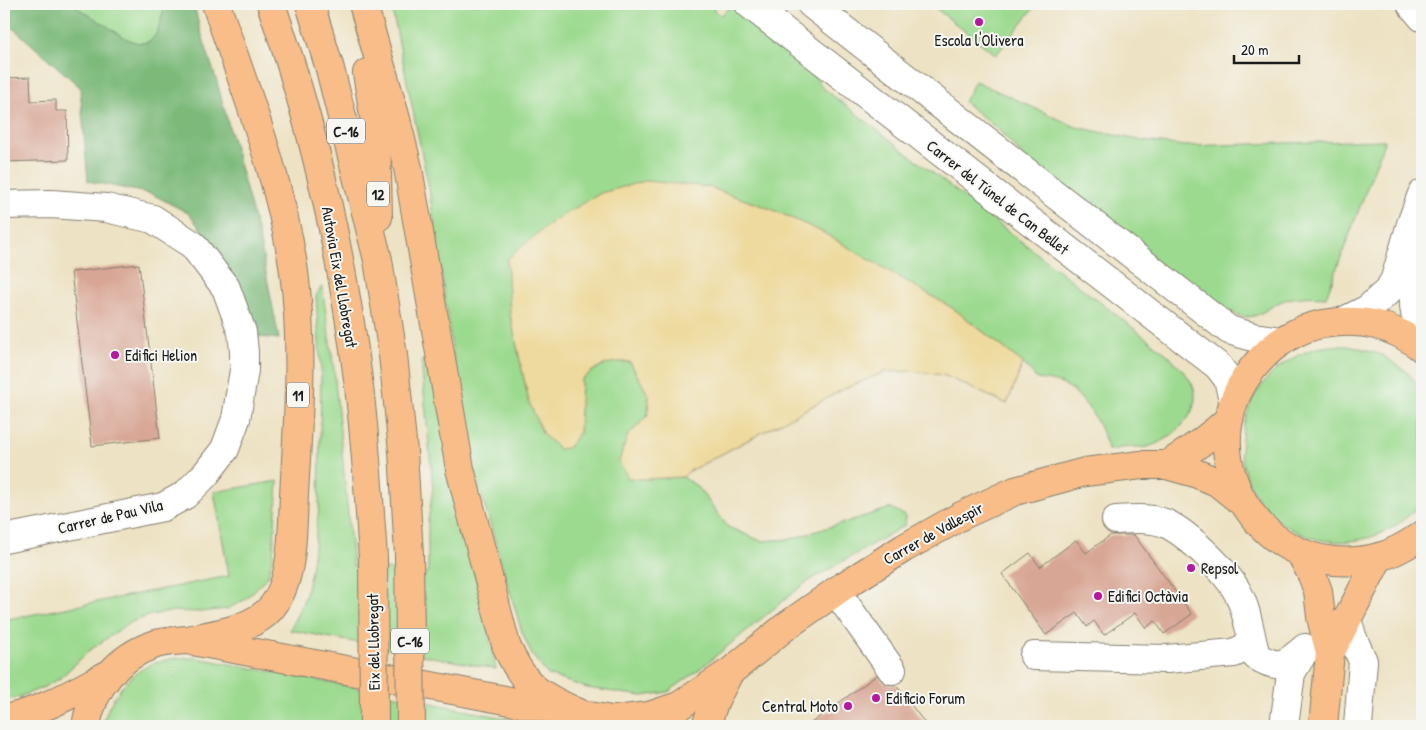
<svg xmlns="http://www.w3.org/2000/svg" width="1426" height="730" font-family="'Patrick Hand',sans-serif">
  <style>
    .green { fill: #9cda8f; stroke: #5c7b56 }
    .forest { fill: #7dba7a; stroke: #4c6b4b }
    .sand { fill: #eeda9e; stroke: #857b5d }
    .building { fill: #d8a694 }
    .lines { fill: none; stroke-linecap: round; stroke-linejoin: round }
    .minor-casing { stroke: #847f70; stroke-width: 30 }
    .major-casing { stroke: #847f70; stroke-width: 30 }
    .highway-casing { stroke: #847f70; stroke-width: 30 }
    .minor { stroke: #fff; stroke-width: 28 }
    .major { stroke: #f8bd89; stroke-width: 28 }
    .highway { stroke: #f8bd89; stroke-width: 28 }
    .highway-bridge-casing { stroke: #847f70; stroke-width: 30; stroke-linecap: butt }
    .highway-bridge { stroke: #f8bd89; stroke-width: 28 }
    .poi-dot { fill: #b5179e; stroke: #f6f6f2; stroke-width: 2 }
    .labels { text-anchor: middle; dominant-baseline: central; stroke-width: 4; stroke-linejoin: round; paint-order: stroke }
    .shield { fill: #f6f6f2; stroke: #5d5d5c; stroke-width: 1 }
    .shield-label { font-size: 15px; font-weight: bold; fill: #1c1c1c }
    .poi-label { font-size: 16px; fill: #1c1c1c; stroke: #f6f6f2; text-anchor: start }
    .street-label { font-size: 16px; fill: #1c1c1c; stroke: #f6f6f2 }
  </style>
  <rect width="100%" height="100%" fill="#f6f6f2"/>
  <filter id="ink" filterUnits="userSpaceOnUse"><feTurbulence type="fractalNoise" baseFrequency=".02" numOctaves="2"/><feDisplacementMap in="SourceGraphic" scale="10" xChannelSelector="R" yChannelSelector="G"/><feConvolveMatrix kernelMatrix="1 2 1 2 8 2 1 2 1" color-interpolation-filters="sRGB"/></filter>
  <filter id="wash" filterUnits="userSpaceOnUse"><feTurbulence type="fractalNoise" baseFrequency=".0096" numOctaves="4" result="noise"/><feDisplacementMap in="SourceGraphic" scale="20" xChannelSelector="R" yChannelSelector="G"/><feGaussianBlur stdDeviation="1.12" result="paint"/><feColorMatrix in="noise" values="0 0 0 0 0 0 0 0 0 0 0 0 0 0 0 0 0 1.4 0 .05"/><feComposite in="paint" operator="in"/></filter>
  <g filter="url(#wash)">
    <rect width="100%" height="100%" fill="#ede2c3"/>
    <g class="green">
      <path d="M73,4H165C162,14 160,33 151,40C138,51 114,30 102,23C92,16 82,12 73,4Z"/>
      <path d="M391,4H717L713,9L721,15L731,6L807,65L823,88L1168,355C1175,364 1186,372 1191,382C1207,411 1172,440 1147,447C1143,448 1143,447 1139,447C1129,446 1118,449 1108,450C1104,430 1087,401 1071,389C1062,382 1047,380 1037,379L1023,363L954,309L822,232L771,209L708,187L510,314L529,402L579,433L581,380L591,372L610,361L630,362L649,396L648,415L627,437L628,478L645,479L683,477L698,487L728,527L761,541L791,539L891,508L906,516L905,525L804,584L696,672L668,692L642,696L587,688L548,675L532,655L522,632L465,439L429,188Z"/>
      <path d="M930,4H1037L996,55Z"/>
      <path d="M975,81L1076,127L1143,141L1186,146L1385,140L1326,297C1312,296 1293,296 1280,302C1261,311 1254,324 1231,312C1221,307 1212,297 1204,290L1197,295L1028,162L999,130L964,102Z"/>
      <path d="M322,286L334,370L353,566L428,573V521L433,488L421,361H428L475,565L496,669L290,630L305,597L311,571L319,509L321,372L316,296Z"/>
      <path d="M1353,346L1382,355L1406,371L1422,389V499C1409,521 1383,536 1358,540C1301,550 1249,512 1241,454C1241,449 1242,444 1242,439C1245,393 1278,356 1323,347C1332,345 1344,346 1353,346Z"/>
      <path d="M278,481L273,555L268,576L246,599L227,609L200,612L174,611L151,615L129,623L90,650L60,678L44,687L19,697L4,700V620L229,576L214,492Z"/>
      <path d="M175,658H197L353,687L543,726H103C107,701 128,674 152,664C159,661 168,660 175,658Z"/>
    </g>
    <path class="forest" d="M4,4H73C82,12 92,16 102,23C114,30 138,51 151,40C160,33 162,14 165,4H194L199,26L217,82L259,237L279,339L252,336L221,255L188,213L152,194L88,181L80,87L4,20Z"/>
    <path class="sand" d="M645,181L708,187L771,209L822,232L954,309L1023,363L1007,404L943,375L911,371L884,372L844,389L688,472L683,477L645,479L628,478L619,462L627,437L648,415L649,396L630,362C606,361 599,365 581,380L579,433L568,448L559,449L543,434L529,402L510,314L507,259L553,221L601,193Z"/>
    <g id="blocks">
      <g class="building">
        <path d="M30,77L31,101L56,100V111H67L68,160L4,162V78Z"/>
        <path d="M139,264L160,438L92,446L71,272Z"/>
        <path d="M1111,535H1134L1192,614L1164,634L1155,621L1146,628L1135,613L1104,635L1094,621L1087,627L1077,613L1046,635L1002,574L1030,553L1040,567L1076,540L1086,553Z"/>
        <path d="M877,675L885,684L896,685L927,726H807Z"/>
      </g>
    </g>
  </g>
  <g filter="url(#ink)">
    <use href="#blocks" fill-opacity="0" stroke="#847f70" stroke-width="1"/>
    <g class="lines">
      <defs>
        <g id="minor">
          <path d="M749,4L1218,366L1228,379L1233,400"/>
          <path d="M811,4L1229,330L1253,337L1282,341"/>
          <path d="M1411,4L1422,17"/>
          <path d="M4,205L51,204L106,208L153,219L193,245L226,288L242,332L244,352V370L236,419L225,449L205,475L185,495L163,507L4,539"/>
          <path d="M1422,254C1411,283 1410,309 1422,337"/>
          <path d="M1344,321L1368,309L1388,291L1395,279L1411,224L1422,194"/>
          <path d="M1116,520C1133,519 1154,517 1169,525C1190,536 1227,572 1238,593C1248,612 1250,635 1256,656C1280,671 1286,664 1305,648"/>
          <path d="M836,591L892,670"/>
          <path d="M1347,619L1353,639L1363,661L1358,726"/>
          <path d="M1034,656L1167,659L1234,653L1252,644"/>
          <path d="M1284,726L1291,673L1305,650"/>
        </g>
        <g id="major">
          <path d="M1422,348C1392,324 1361,318 1323,324C1298,328 1275,343 1259,361C1178,450 1262,588 1379,557C1394,553 1409,544 1422,535"/>
          <path d="M1167,465C1190,451 1210,437 1229,419"/>
          <path d="M1300,552L1312,575L1318,591L1321,617L1330,653L1323,726"/>
          <path d="M1330,653L1379,557"/>
          <path d="M4,719C41,712 73,693 107,675"/>
          <path d="M616,720L649,716L679,706L730,672L785,627L842,587L904,548L961,516L1015,491L1085,472L1141,465H1167L1195,473L1217,482L1242,502"/>
          <path d="M86,726C92,688 118,656 156,644C166,641 177,641 187,640L632,724"/>
          <path d="M706,726L715,700L729,673"/>
        </g>
        <g id="highway">
          <path d="M271,4C314,127 343,258 359,387C366,444 369,501 373,557"/>
          <path d="M310,4L330,69L378,260L393,355L403,451L409,555"/>
          <path d="M363,4L396,119L408,168L460,469L506,645C524,687 539,695 579,713"/>
          <path d="M367,73L376,128L378,217"/>
          <path d="M187,640C213,634 244,631 265,614C295,589 292,530 294,495C298,422 304,346 294,272C281,180 246,92 216,4"/>
        </g>
      </defs>
      <use href="#minor" class="minor-casing"/>
      <use href="#major" class="major-casing"/>
      <use href="#highway" class="highway-casing"/>
      <use href="#minor" class="minor"/>
      <use href="#major" class="major"/>
      <use href="#highway" class="highway"/>
      <defs>
        <g id="highway-bridge">
          <path d="M409,555L411,726"/>
          <path d="M373,557L374,726"/>
        </g>
      </defs>
      <use href="#highway-bridge" class="highway-bridge-casing"/>
      <use href="#highway-bridge" class="highway-bridge"/>
    </g>
  </g>
  <g class="poi-dot">
    <circle cx="979" cy="22" r="5"/>
    <circle cx="115" cy="355" r="5"/>
    <circle cx="1191" cy="568" r="5"/>
    <circle cx="1098" cy="596" r="5"/>
    <circle cx="876" cy="698" r="5"/>
    <circle cx="848" cy="706" r="5"/>
  </g>
  <g class="labels">
    <g class="shield">
      <rect x="327" y="118.5" width="38" height="25" rx="4"/>
      <rect x="367" y="181.5" width="22" height="25" rx="4"/>
      <rect x="287" y="382.5" width="22" height="25" rx="4"/>
      <rect x="391" y="628.5" width="38" height="25" rx="4"/>
    </g>
    <g class="shield-label">
      <text x="346" y="131">C-16</text>
      <text x="378" y="194">12</text>
      <text x="298" y="395">11</text>
      <text x="410" y="641">C-16</text>
    </g>
    <g class="poi-label">
      <text x="979" y="40" text-anchor="middle">Escola l'Olivera</text>
      <text x="125" y="355">Edifici Helion</text>
      <text x="1201" y="568">Repsol</text>
      <text x="1108" y="596">Edifici Octàvia</text>
      <text x="886" y="698">Edificio Forum</text>
      <text x="838" y="706" text-anchor="end">Central Moto</text>
    </g>
    <g class="street-label">
      <text transform="translate(998 197) rotate(38)">Carrer del Túnel de Can Bellet</text>
      <text transform="translate(340 277) rotate(80)">Autovia Eix del Llobregat</text>
      <text transform="translate(110 516) rotate(-13)">Carrer de Pau Vila</text>
      <text transform="translate(933 533) rotate(-29)">Carrer de Vallespir</text>
      <text transform="translate(373 642) rotate(-91)">Eix del Llobregat</text>
    </g>
  </g>
  <rect width="1426" height="730" fill="none" stroke="#f6f6f2" stroke-width="20"/>
  <path d="M1234 55v8h65v-8" fill="none" stroke="#1c1c1c" stroke-width="2.5"/>
  <text x="1241" y="55" font-size="15" fill="#1c1c1c" stroke="#f6f6f2" stroke-width="4" paint-order="stroke">20 m</text>
</svg>
